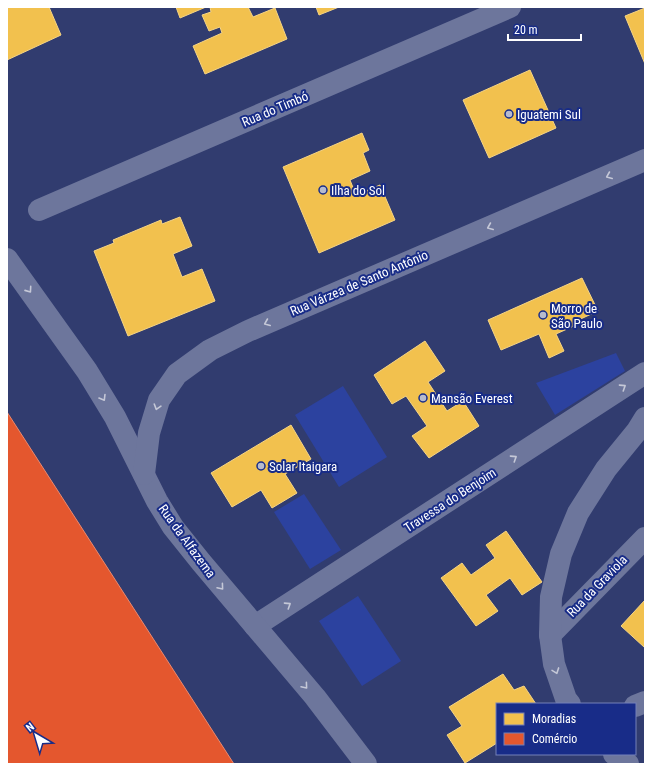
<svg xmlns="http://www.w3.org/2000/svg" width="652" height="771" font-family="'Roboto Condensed',sans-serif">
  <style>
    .pitch { fill: #2c429f }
    .homes { fill: #f2c14e; stroke: #f6d483 }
    .shops { fill: #e4572e; stroke: #ec896d }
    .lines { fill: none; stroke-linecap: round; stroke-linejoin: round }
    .minor { stroke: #6d769c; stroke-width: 22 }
    .tertiary { stroke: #6d769c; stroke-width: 22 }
    .oneway { stroke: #c5c8d7 }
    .poi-dot { fill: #b7bbcd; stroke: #182c88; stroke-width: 1.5 }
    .labels { text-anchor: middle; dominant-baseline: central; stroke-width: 4; stroke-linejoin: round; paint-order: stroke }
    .street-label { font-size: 13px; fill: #fff; stroke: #182c88 }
    .poi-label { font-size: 13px; fill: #fff; stroke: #182c88; text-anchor: start }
  </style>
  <rect width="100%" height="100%" fill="#313c6f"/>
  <g class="pitch">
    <path d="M616,353L625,371L555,415L536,383Z"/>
    <path d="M343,386L387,457L339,487L295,415Z"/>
    <path d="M304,494L341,550L310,569L274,512Z"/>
    <path d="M358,596L401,661L362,686L319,621Z"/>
  </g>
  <g class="homes">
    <path d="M7,7H49L61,35L7,60Z"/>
    <path d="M176,7H206L180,18Z"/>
    <path d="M210,7H248L253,17L275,8L287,39L205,74L193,46L222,33L220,27L209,31L202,15L211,12Z"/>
    <path d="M316,7H339L319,15Z"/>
    <path d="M645,8V64L625,16Z"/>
    <path d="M530,70L556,128L489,158L463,100Z"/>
    <path d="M362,133L369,150L363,153L370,171L350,180L356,195L380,185L395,220L319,253L283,167Z"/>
    <path d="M180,217L192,246L173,254L182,277L202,269L215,301L128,336L94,251L114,243L113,240L161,220L162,224Z"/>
    <path d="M582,278L598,311L574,322L576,325L556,334L564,351L549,358L539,334L501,350L488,320Z"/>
    <path d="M425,341L445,371L428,382L447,411L463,401L479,426L429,458L412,436L427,426L406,396L392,404L374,375Z"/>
    <path d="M291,425L311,459L285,474L297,493L272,508L261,490L232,507L211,473Z"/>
    <path d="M506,531L542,582L522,595L510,578L486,595L498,611L476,626L441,578L462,563L471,575L495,558L486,545Z"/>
    <path d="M645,600V646L644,647L621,626Z"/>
    <path d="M503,674L514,690L524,686L536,704H497V743L465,763L447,735L462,726L449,707Z"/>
  </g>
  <path class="shops" d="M7,412L234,764H7Z"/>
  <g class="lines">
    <g class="minor">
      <path d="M39,210L510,7"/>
      <path d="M255,626L645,373"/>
      <path d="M550,635L645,538"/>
      <path d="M570,704L566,699L554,664L550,635L551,597L561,554L578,513L606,469L637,431L645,418"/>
      <path d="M635,706L645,702"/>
      <path d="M614,754L628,764"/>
    </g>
    <g class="tertiary">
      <path d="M7,259L87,371L115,417L157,501L173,527L201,562L315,697L366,764"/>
      <path d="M144,474L149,433L159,400L177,374L210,350L248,331L645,160"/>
    </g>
  </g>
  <defs><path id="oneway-chevron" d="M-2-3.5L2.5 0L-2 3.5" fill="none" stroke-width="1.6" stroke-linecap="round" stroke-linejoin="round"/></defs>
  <g class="oneway">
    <use href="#oneway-chevron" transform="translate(609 176) rotate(157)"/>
    <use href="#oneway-chevron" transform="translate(490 227) rotate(157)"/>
    <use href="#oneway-chevron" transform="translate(29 290) rotate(55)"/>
    <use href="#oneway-chevron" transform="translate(267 323) rotate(157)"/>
    <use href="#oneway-chevron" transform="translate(623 387) rotate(-33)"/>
    <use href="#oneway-chevron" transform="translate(103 398) rotate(59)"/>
    <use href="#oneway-chevron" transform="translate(157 407) rotate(107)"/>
    <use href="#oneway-chevron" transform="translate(514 458) rotate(-33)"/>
    <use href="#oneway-chevron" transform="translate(221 587) rotate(50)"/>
    <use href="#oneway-chevron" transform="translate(288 605) rotate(-33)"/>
    <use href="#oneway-chevron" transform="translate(556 671) rotate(70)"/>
    <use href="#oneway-chevron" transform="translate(305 686) rotate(50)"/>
  </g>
  <g class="poi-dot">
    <circle cx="509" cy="114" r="4"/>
    <circle cx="323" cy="190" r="4"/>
    <circle cx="543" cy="315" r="4"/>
    <circle cx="423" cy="398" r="4"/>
    <circle cx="261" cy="466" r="4"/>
  </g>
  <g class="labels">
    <g class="street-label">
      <text transform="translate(275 109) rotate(-23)">Rua do Timbó</text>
      <text transform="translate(359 283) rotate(-23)">Rua Várzea de Santo Antônio</text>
      <text transform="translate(450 500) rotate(-33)">Travessa do Benjoim</text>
      <text transform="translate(187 541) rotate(54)">Rua da Alfazema</text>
      <text transform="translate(597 586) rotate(-46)">Rua da Graviola</text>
    </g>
    <g class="poi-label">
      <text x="517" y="114">Iguatemi Sul</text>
      <text x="331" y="190">Ilha do Sol</text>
      <text x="551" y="308">Morro de<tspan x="551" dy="15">São Paulo</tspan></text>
      <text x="431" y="398">Mansão Everest</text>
      <text x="269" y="466">Solar Itaigara</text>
    </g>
  </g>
  <rect width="652" height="771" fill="none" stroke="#ffffff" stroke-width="16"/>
  <rect x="496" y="703" width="140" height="52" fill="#182c88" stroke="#7480b8"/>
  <rect x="504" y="713" width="20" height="12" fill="#f2c14e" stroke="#7480b8"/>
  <text x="532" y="723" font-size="12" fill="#ffffff">Moradias</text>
  <rect x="504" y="733" width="20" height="12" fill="#e4572e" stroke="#7480b8"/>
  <text x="532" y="743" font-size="12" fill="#ffffff">Comércio</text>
  <g transform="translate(36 735) rotate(322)" stroke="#182c88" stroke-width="3" paint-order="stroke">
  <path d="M0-3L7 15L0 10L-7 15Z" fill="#ffffff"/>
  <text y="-6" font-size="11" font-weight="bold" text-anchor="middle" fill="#ffffff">N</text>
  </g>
  <path d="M508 34v6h73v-6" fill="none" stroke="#ffffff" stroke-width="2"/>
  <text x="514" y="34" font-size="12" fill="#ffffff" stroke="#182c88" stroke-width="3" paint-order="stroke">20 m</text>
</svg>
